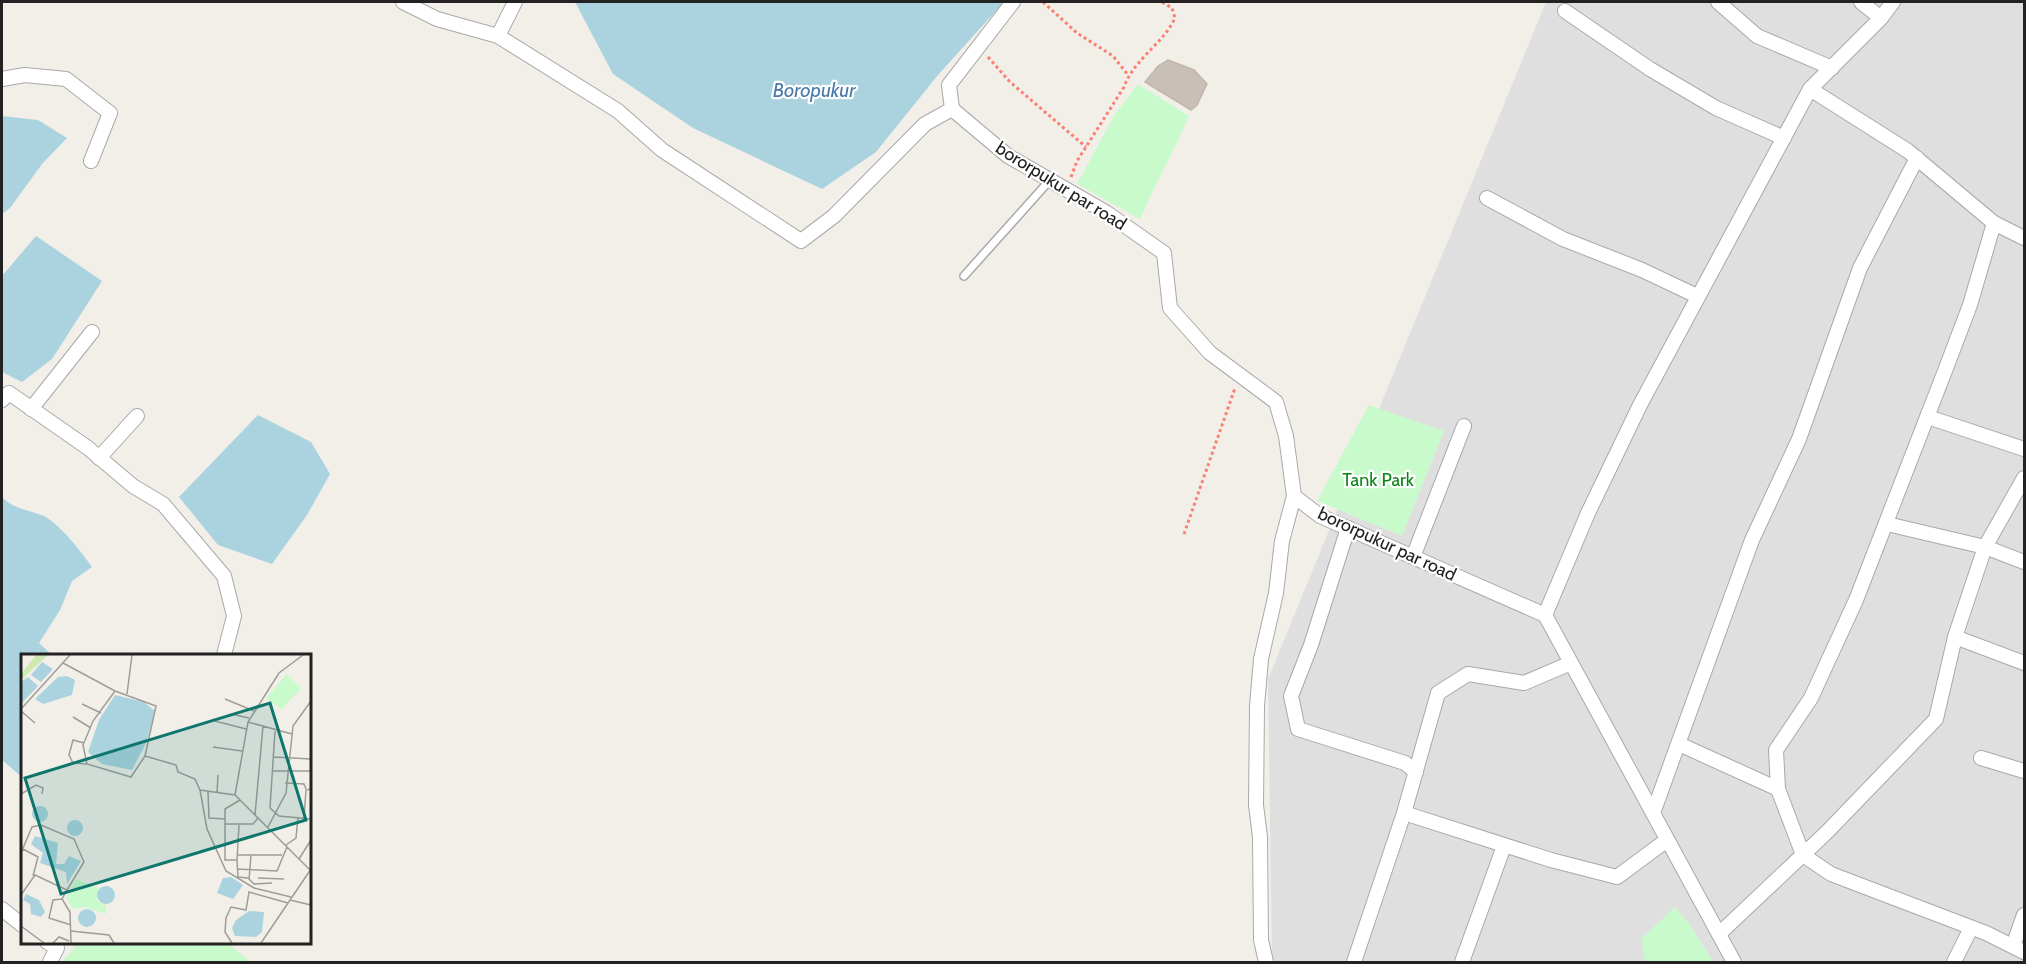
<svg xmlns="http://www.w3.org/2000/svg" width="2026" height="964" font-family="Cabin,sans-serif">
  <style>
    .residential { fill: #e0dfdf }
    .park { fill: #c8facc }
    .water { fill: #aad3df }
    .building { fill: #c7bfb8; stroke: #c4b6ab; stroke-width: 1.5 }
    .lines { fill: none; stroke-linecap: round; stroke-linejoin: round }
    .service-casing { stroke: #a9a9a9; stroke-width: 10 }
    .minor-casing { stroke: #a9a9a9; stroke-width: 16 }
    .path { stroke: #fa8072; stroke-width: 3; stroke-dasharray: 3 3; stroke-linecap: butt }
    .service { stroke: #fff; stroke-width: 7 }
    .minor { stroke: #fff; stroke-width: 14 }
    .labels { text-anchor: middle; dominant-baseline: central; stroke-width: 4.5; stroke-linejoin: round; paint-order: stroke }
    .street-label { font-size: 18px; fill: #222; stroke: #fff }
    .park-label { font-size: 18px; fill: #0c8416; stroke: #fff }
    .water-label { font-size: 20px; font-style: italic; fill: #4a7aab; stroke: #fff }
    .inset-road { fill: none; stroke: #9f9d99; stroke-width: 1.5 }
    .view { fill: #0f766e; fill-opacity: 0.15; stroke: #0f766e; stroke-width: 3 }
    .inset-edge { fill: none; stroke: #222; stroke-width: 3 }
  </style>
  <rect width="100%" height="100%" fill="#f2efe9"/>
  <path class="residential" d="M1546,2H2024V962H1272L1268,679Z"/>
  <g class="park">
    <path d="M1138,84L1189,116C1174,151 1155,184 1140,219L1077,184L1115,114Z"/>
    <path d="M1369,405L1444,431L1402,536L1317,501Z"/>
    <path d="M1675,907L1691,926L1713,962H1645L1641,939Z"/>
    <path d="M80,942H226L251,962H62Z"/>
  </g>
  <g class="water">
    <path d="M575,2H1004L938,75L876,152L822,189L693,128L613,74Z"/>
    <path d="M2,116L38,120L67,138L42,164L10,208L2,214Z"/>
    <path d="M36,236L102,281L52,359L22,382L2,372V276Z"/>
    <path d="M258,415L311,442L330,474L307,515L272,564L218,545L179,497Z"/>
    <path d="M2,497C13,509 29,510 44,516C60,524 82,553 92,567L72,581L60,610L39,643L52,655H22V777L2,760Z"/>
  </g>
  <path class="building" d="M1168,60L1194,70L1207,84L1197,105L1191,110L1145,82L1158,66Z"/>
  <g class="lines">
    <defs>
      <path id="service" d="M964,276L1050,180"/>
      <g id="minor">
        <path d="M403,2L437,19L498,36"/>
        <path d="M515,2L498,36L618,111L662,150L801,241L834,216L925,124L952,109"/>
        <path d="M1013,2L949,85L952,109L1008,156L1107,213L1164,253L1170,308L1210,353L1276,402L1286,436L1294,496L1320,516L1545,615L1734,962"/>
        <path d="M1718,2L1757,36L1832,68"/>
        <path d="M1861,2L1881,18"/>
        <path d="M1565,11L1650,69L1716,108L1784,138"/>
        <path d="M2,79L25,75L66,79L110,113L91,161"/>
        <path d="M1810,89L1908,151L1994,223L2024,238"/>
        <path d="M1487,198L1563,239L1642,270L1697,296"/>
        <path d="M1994,223L1970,305L1948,363L1856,600L1811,698L1776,750L1778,789L1803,855L1831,874L1986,933L2024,952"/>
        <path d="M2,400L9,393L88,448L133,486L163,504L224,576L234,616L224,655"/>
        <path d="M31,409L92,332"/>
        <path d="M1928,417L2024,449"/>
        <path d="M99,458L137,416"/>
        <path d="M1887,524L1985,547L2024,562"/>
        <path d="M1348,528L1311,645L1291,696L1298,729L1405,763L1416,772"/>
        <path d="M1413,557L1464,426"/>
        <path d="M1545,615L1588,513L1640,405L1810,89L1881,18L1893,2"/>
        <path d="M1955,637L2024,663"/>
        <path d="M1679,744L1778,789"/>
        <path d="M1981,758L2024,771"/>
        <path d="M1404,813L1551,860L1617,877L1667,840"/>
        <path d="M1653,813L1752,540L1799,439L1860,268L1917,158"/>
        <path d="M2,909L22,925"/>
        <path d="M1719,934L1827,832L1936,719L1955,637L1985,547L2024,478"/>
        <path d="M47,942L57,948L50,962"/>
        <path d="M2013,946L2024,915"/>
        <path d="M1266,962L1261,940L1260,837L1256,805L1257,706L1261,659L1276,593L1282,541L1294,496"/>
        <path d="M1354,962L1404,813L1438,693L1468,674L1524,683L1571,663"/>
        <path d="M1462,962L1504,846"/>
        <path d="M1954,962L1971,928"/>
      </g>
    </defs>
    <use href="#service" class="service-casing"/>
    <use href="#minor" class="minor-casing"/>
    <g class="path">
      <path d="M1043,2L1077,33L1113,56L1128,75"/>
      <path d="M988,57L1010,82L1086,147"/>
      <path d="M1071,177L1077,161L1124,87C1134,59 1163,44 1175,18L1172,8L1162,2"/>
      <path d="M1184,534L1235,388"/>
    </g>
    <use href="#service" class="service"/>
    <use href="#minor" class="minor"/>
  </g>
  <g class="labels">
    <g class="street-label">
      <text transform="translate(1061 186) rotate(32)">bororpukur par road</text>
      <text transform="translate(1387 544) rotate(25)">bororpukur par road</text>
    </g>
    <g class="park-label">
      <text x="1378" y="480">Tank Park</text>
    </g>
    <g class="water-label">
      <text x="814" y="90">Boropukur</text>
    </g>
  </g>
  <g transform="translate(21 654)">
    <rect width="290" height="290" fill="#f2efe9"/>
    <path d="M15,1H27L0,26V20Z" fill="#cdebb0"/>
    <path d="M266,20L280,34L261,55L245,44ZM55,225L79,235L75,246L85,252V260L64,253L52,255L45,244Z" fill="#c8facc"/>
    <path d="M21,8L32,15L20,28L10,21ZM46,22L54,26L51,41L22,50L14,45L37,23ZM7,23L17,32L0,50V28ZM94,41L123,48L134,57L126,87L111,116L81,110L67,98L78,66ZM11 160a8 8 0 1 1 16 0a8 8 0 1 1-16 0ZM46 174a8 8 0 1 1 16 0a8 8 0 1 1-16 0ZM14,182L37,189L35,210H43L48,202L60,207L46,230L45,218L19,209L22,199L10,190ZM210,223L222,231L212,245L196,239L202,224ZM76 241a9 9 0 1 1 18 0a9 9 0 1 1-18 0ZM5,240L18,246L24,258L20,263L10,260L9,250L2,246ZM57 264a9 9 0 1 1 18 0a9 9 0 1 1-18 0ZM228,257L243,258L241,278L235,283L214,282L211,274L215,266Z" fill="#aad3df"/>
    <path class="inset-road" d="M42,9L94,37L135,52L124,102L155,111L157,118L174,125L179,136L214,141L289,216M94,37L72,67L62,91L66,110L110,123L124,102M106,40L111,1M204,45L233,57M61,50L80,59M0,55L49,1M0,57L14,69M210,60L228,64M52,63L70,74M194,67L225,75M227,68L271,80M254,77L249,154L258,162L290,165M63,89L52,86L48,101L52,109L66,110M192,93L221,97M253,103L290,105M252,117H290M264,129L283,130L285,135M179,136L186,175L205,217L233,234L270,243M187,138L188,164L204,165M196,139L197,121M0,140L15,131L22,134L21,140M214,141L227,68L258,19L282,1M219,146L204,155V206H216L217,223L227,224L233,230L251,229M234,161L242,72M283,164L285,136L290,135M204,170H232L237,164M247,173L265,139L272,72L290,47M265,191L275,184L277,163M0,194L17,203L12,222M0,199L11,173L20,171L53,185L63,208L46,236M216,201H261M278,205L290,186M216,206L218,171M217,215L256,217L266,193M237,224L263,225M228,226L230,201M0,241L14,221L46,236L41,245L49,258L50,289M41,245L32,246L28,264L50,271M269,246L290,251M0,272L23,289M50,277L88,281L93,289M32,289L38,283L48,287M211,289L204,278L205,264L210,253L225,256L228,238L267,249M240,289L290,215"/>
    <path class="view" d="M249,49L285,166L40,240L4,124Z"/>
    <rect width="290" height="290" class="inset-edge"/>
  </g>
  <rect width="2026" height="964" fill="none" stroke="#222222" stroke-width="6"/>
</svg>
